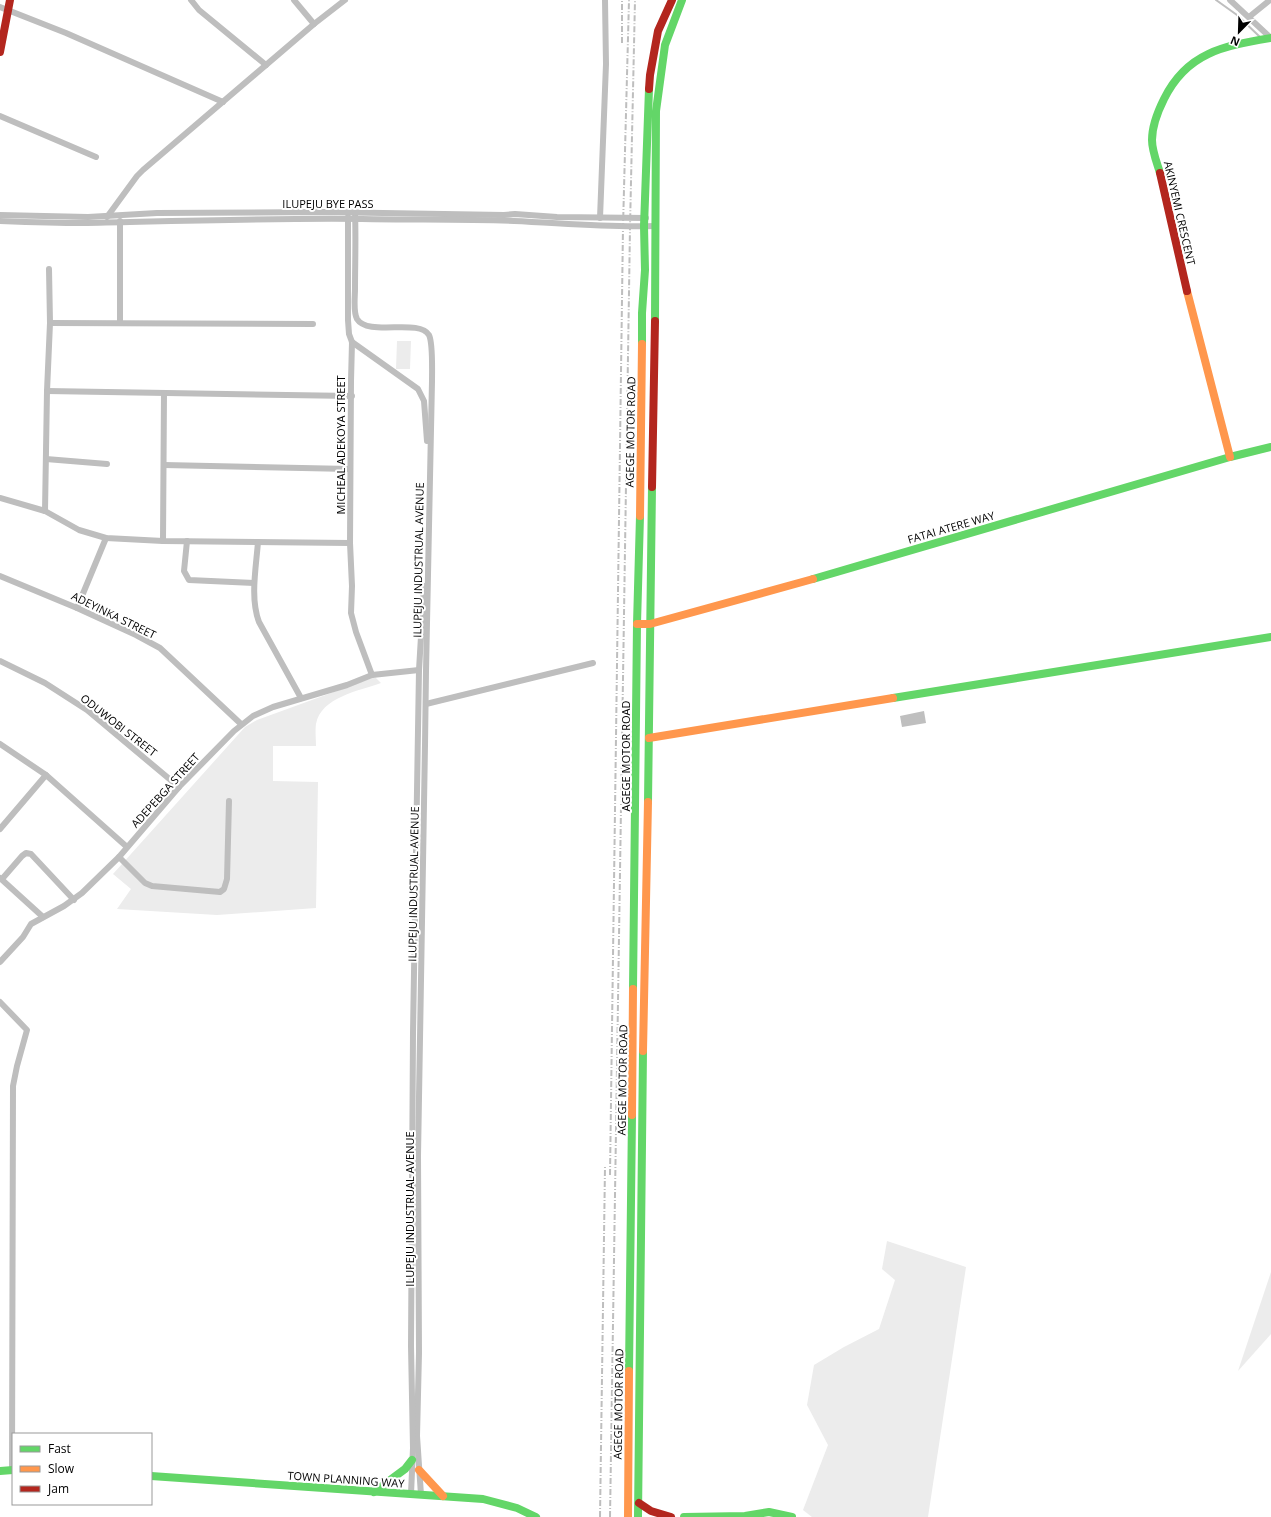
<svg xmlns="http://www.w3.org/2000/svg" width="1271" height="1517" font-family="'Open Sans',sans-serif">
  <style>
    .green { fill: #ececec }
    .water { fill: #bfbfbf }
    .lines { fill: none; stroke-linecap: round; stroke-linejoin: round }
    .stream { stroke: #bfbfbf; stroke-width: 2 }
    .street { stroke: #bebebe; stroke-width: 6 }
    .fast { stroke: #63d668; stroke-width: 8 }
    .slow { stroke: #ff974d; stroke-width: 8 }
    .jam { stroke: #b3261e; stroke-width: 8 }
    .rail { stroke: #bebebe; stroke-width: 2; stroke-dasharray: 6 2 1 2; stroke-linecap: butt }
    .labels { text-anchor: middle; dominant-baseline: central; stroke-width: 4; stroke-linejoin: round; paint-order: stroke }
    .street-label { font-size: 11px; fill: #000; stroke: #fff }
  </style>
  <rect width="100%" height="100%" fill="#fff"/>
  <g class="green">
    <path d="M397,341H411L410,369H396Z"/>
    <path d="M375,677L381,683C359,691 321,697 316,724C315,731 316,739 316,746H273V781L318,782L316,908L217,915L117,909L131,889L113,874L245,727L257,720Z"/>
    <path d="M887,1241L966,1267L928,1517H812L803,1510L828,1445L807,1405L814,1365L844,1347L879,1329L895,1280L882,1269Z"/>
    <path d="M1271,1272V1334L1238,1371Z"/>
  </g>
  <path class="water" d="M924,711L926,723L902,727L900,716Z"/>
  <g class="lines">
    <path class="stream" d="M1216,0L1237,15L1260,37"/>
    <g class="street">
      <path d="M191,0L199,10L266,65"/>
      <path d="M294,0L314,24"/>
      <path d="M1230,0L1271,38"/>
      <path d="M0,7L66,33L223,102"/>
      <path d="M1249,17L1270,0"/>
      <path d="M0,116L96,157"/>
      <path d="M355,212C356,238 355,264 355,289C355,297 353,312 357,319C368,337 419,318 429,335C433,343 432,371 432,381L426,671L425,745L418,1156L419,1353L417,1436L421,1495"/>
      <path d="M0,215L88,217L157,213L323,212L504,215L515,214L557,217L646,218"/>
      <path d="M107,217L137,176L143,170L314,24L345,0"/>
      <path d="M348,217V320L349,334L352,342L351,381L350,543L352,586L351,613L356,632L372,675"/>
      <path d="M600,218L606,64L605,0"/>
      <path d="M0,221C27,222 55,223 82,223C176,221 269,218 362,219C413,220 464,219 514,221C561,223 608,228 655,226"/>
      <path d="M120,221V323"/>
      <path d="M50,323L313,324"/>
      <path d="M352,342L418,389L424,401L427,441"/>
      <path d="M47,391L352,396"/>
      <path d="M46,459L107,464"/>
      <path d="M164,465L350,469"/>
      <path d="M0,498L45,511L79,530L106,538L163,541L350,543"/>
      <path d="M45,511L47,391L50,323L49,269"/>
      <path d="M163,541L164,393"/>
      <path d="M187,541L184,571L189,580L254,583"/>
      <path d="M258,542C256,568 250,598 259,622L301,698"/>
      <path d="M0,576L77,608L136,635L160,648L241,724"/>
      <path d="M77,608L106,538"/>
      <path d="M0,661L45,683L87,710L179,787"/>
      <path d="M426,704L593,663"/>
      <path d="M0,744L46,775L127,847"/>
      <path d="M0,829L46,775"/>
      <path d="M119,857L145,883L152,886L220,892L224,889L227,879L229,801"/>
      <path d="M0,878L43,917"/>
      <path d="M2,879L22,856L26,853L31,854L74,900"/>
      <path d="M0,962L23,937L31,924L64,906L82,893L119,857L179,787L234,731L253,716L273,707L347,685L372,675L419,670"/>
      <path d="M0,1002L27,1030L17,1066L13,1086L12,1470"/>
      <path d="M411,1494L413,1448L411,1346L413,1033L419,670L424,586"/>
    </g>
    <g class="fast">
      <path d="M1160,173C1157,163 1152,151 1152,140C1152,126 1158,111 1164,99C1187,52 1224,46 1271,38"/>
      <path d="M655,321L656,111L665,45L682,0"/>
      <path d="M642,344V313L645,270L644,226L649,89"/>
      <path d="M813,579L1230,457L1271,447"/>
      <path d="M893,698L1271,637"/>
      <path d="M648,802L652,487"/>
      <path d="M633,989L637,624L640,516"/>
      <path d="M629,1371L632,1115"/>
      <path d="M0,1471L13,1470"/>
      <path d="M151,1476L483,1499L517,1508L536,1517"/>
      <path d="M374,1492L405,1469L412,1460"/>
      <path d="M638,1517L643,1051"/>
      <path d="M684,1517L745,1516L769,1512L792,1517"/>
    </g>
    <g class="slow">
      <path d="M1187,291L1230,457"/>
      <path d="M640,516L642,344"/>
      <path d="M637,624H650L813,579"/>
      <path d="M649,738L893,698"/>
      <path d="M643,1051L648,802"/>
      <path d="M632,1115L633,989"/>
      <path d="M419,1470L443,1496"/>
      <path d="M628,1517L629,1371"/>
    </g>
    <g class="jam">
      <path d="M0,52L10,0"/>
      <path d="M649,89L650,75L658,31L672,0"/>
      <path d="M1160,173L1187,291"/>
      <path d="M652,487L655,321"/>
      <path d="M639,1503L651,1511L671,1517"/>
    </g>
    <g class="rail">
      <path d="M622,43V0"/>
      <path d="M610,1175L623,227L629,0"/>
      <path d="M600,1517L605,1167"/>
      <path d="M610,1517L630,227L635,0"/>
    </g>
  </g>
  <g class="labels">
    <g class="street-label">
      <text x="328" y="203">ILUPEJU BYE PASS</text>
      <text transform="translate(1180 213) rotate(77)">AKINYEMI CRESCENT</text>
      <text transform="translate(630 432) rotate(-89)">AGEGE MOTOR ROAD</text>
      <text transform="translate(340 445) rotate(-90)">MICHEAL ADEKOYA STREET</text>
      <text transform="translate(951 527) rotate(-16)">FATAI ATERE WAY</text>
      <text transform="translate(418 560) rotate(-89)">ILUPEJU INDUSTRUAL AVENUE</text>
      <text transform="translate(114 615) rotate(26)">ADEYINKA STREET</text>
      <text transform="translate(119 725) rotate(38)">ODUWOBI STREET</text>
      <text transform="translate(625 756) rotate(-90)">AGEGE MOTOR ROAD</text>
      <text transform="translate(165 790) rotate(-48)">ADEPEBGA STREET</text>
      <text transform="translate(413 884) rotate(-89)">ILUPEJU INDUSTRUAL AVENUE</text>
      <text transform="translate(622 1080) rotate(-89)">AGEGE MOTOR ROAD</text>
      <text transform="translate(409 1209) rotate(-90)">ILUPEJU INDUSTRUAL AVENUE</text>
      <text transform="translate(618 1404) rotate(-89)">AGEGE MOTOR ROAD</text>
      <text transform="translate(346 1479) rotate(4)">TOWN PLANNING WAY</text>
    </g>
  </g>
  <rect x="12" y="1433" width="140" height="72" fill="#ffffff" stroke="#999999"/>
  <rect x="20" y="1446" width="20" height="6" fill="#63d668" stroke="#999999"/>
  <text x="48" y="1453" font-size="12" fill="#000000">Fast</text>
  <rect x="20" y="1466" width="20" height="6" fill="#ff974d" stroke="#999999"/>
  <text x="48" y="1473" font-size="12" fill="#000000">Slow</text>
  <rect x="20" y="1486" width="20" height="6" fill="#b3261e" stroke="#999999"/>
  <text x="48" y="1493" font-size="12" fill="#000000">Jam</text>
  <g transform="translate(1239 32) rotate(203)" stroke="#ffffff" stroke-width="3" paint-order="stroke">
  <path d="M0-3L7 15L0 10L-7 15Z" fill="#000000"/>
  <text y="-6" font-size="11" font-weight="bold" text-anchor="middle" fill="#000000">N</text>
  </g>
</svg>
